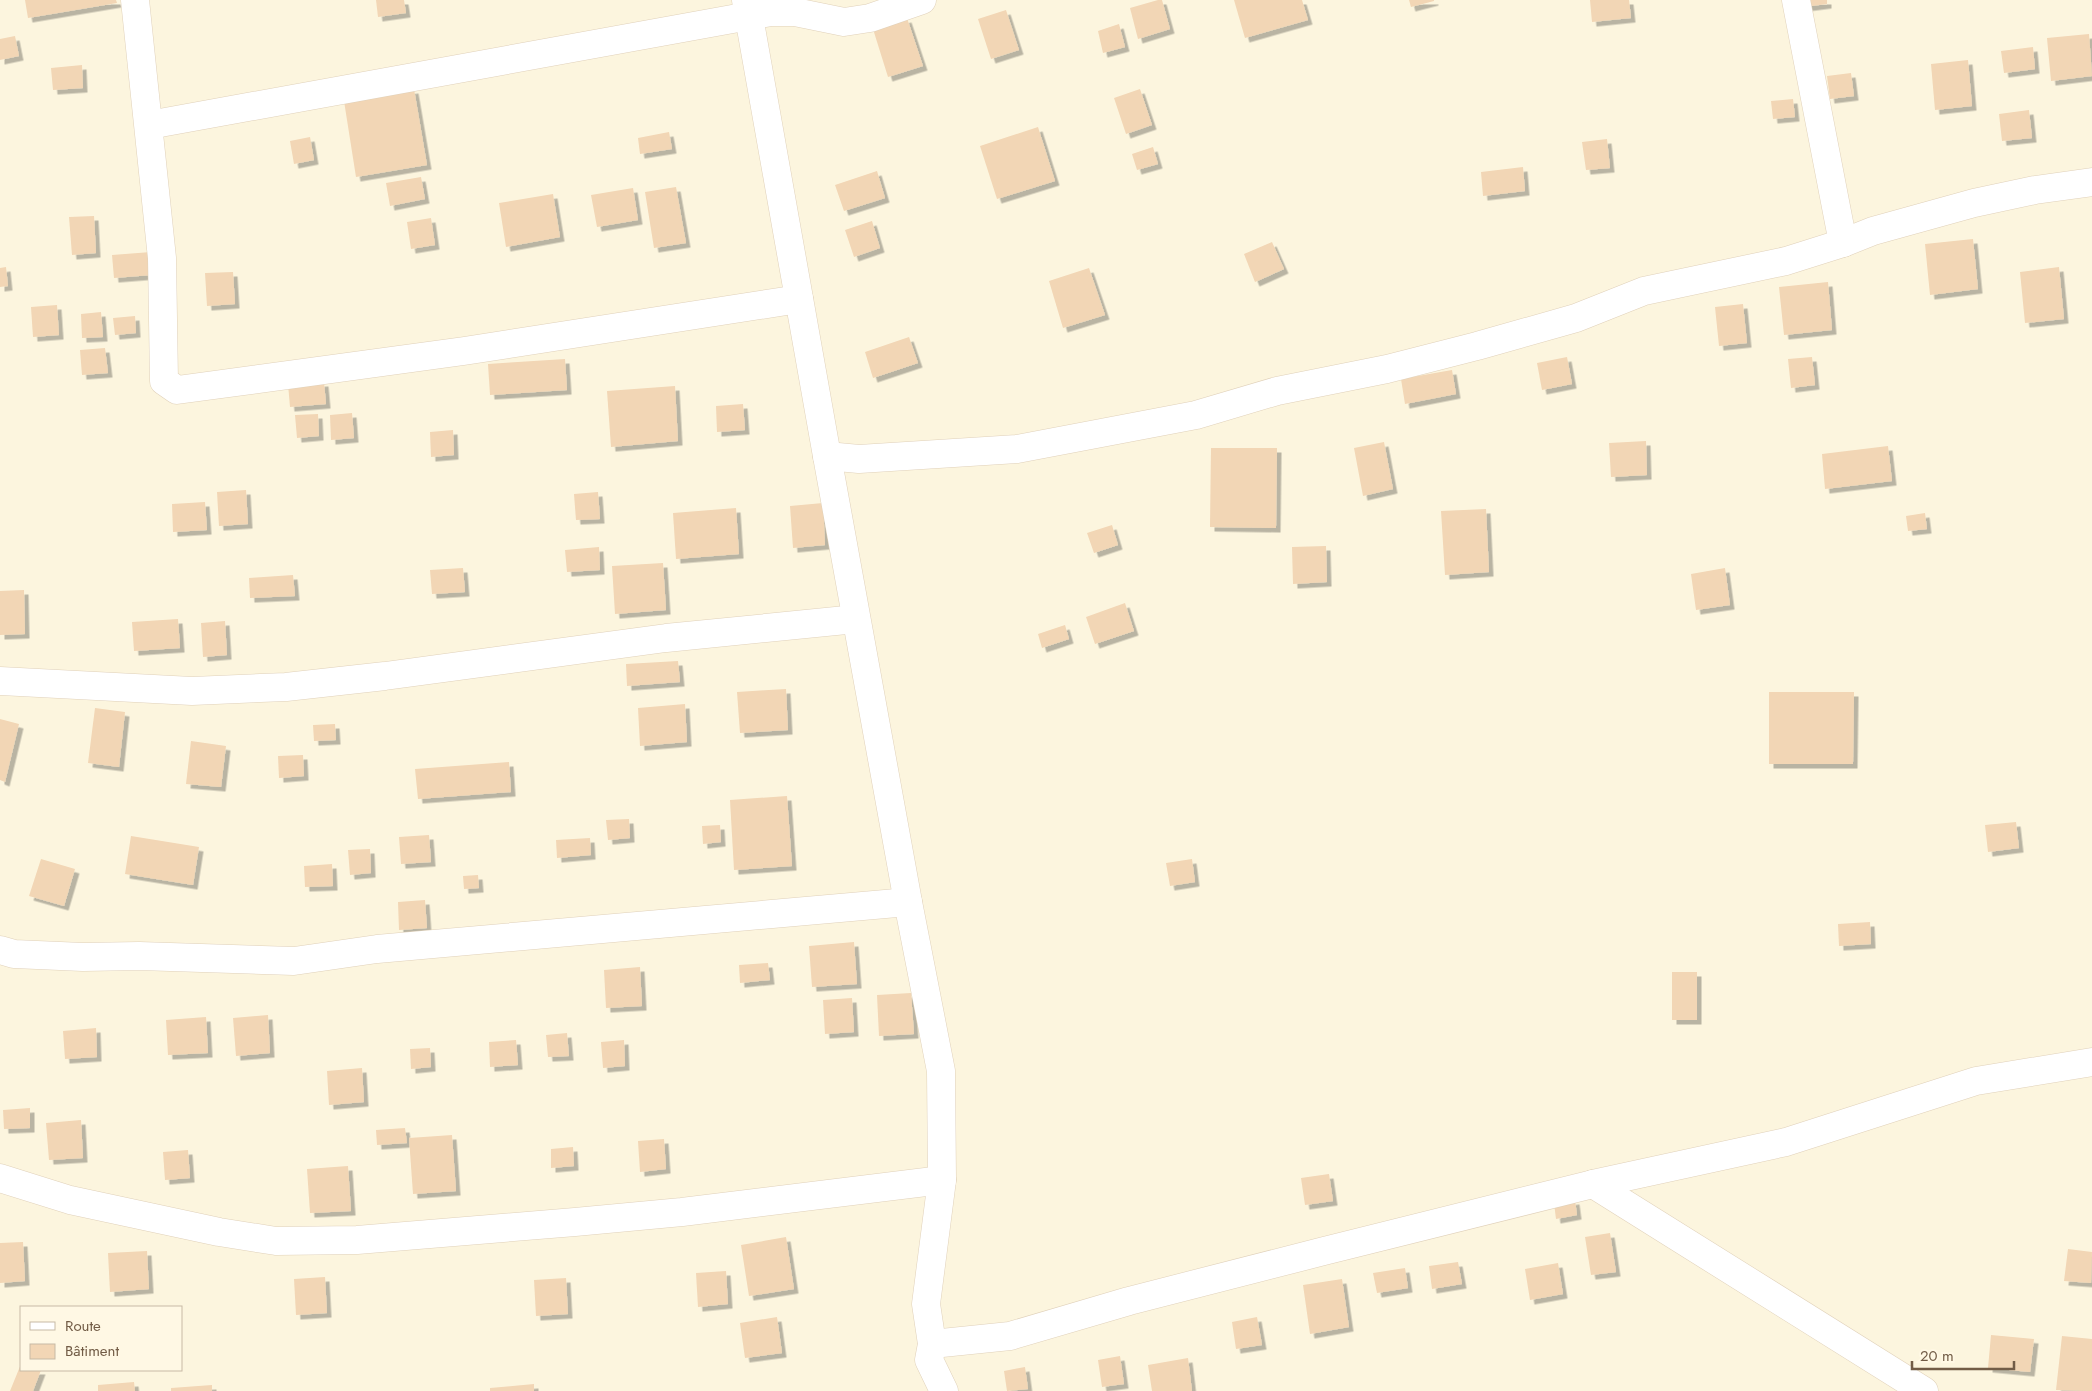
<svg xmlns="http://www.w3.org/2000/svg" width="2092" height="1391" font-family="Jost,sans-serif">
  <style>
    .building { fill: #f2d6b5; filter: url(#shadow) }
    .lines { fill: none; stroke-linecap: round; stroke-linejoin: round }
    .minor-casing { stroke: #e0d1ba; stroke-width: 29 }
    .minor { stroke: #fff; stroke-width: 28 }
  </style>
  <defs>
    <filter id="shadow"><feDropShadow dx="4.5" dy="4.5" stdDeviation="0" flood-color="#0004"/></filter>
  </defs>
  <rect width="100%" height="100%" fill="#fcf5de"/>
  <g class="building">
    <path d="M25,0H116L117,3L28,18Z"/>
    <path d="M376,0H404L406,13L378,17Z"/>
    <path d="M1158,0H1162L1170,29L1138,39L1130,8Z"/>
    <path d="M1234,0H1302L1308,20L1245,38Z"/>
    <path d="M1409,0H1434V1L1411,7Z"/>
    <path d="M1590,0H1629L1631,18L1592,22Z"/>
    <path d="M1803,0H1827V4L1804,7Z"/>
    <path d="M1006,10L1019,50L991,59L978,19Z"/>
    <path d="M907,18L923,66L888,77L873,29Z"/>
    <path d="M1119,24L1125,47L1103,53L1098,31Z"/>
    <path d="M2089,34L2092,76L2051,81L2047,38Z"/>
    <path d="M15,36L19,56L0,60V39Z"/>
    <path d="M2033,47L2035,69L2004,73L2001,51Z"/>
    <path d="M1968,60L1972,106L1935,110L1931,64Z"/>
    <path d="M82,65L83,88L53,90L51,68Z"/>
    <path d="M1851,73L1854,96L1830,99L1827,76Z"/>
    <path d="M414,89L427,165L356,177L344,101Z"/>
    <path d="M1140,89L1152,125L1126,134L1114,98Z"/>
    <path d="M1793,99L1795,117L1773,119L1771,101Z"/>
    <path d="M2029,110L2032,138L2002,141L1999,114Z"/>
    <path d="M1038,127L1055,181L997,199L980,146Z"/>
    <path d="M669,132L672,149L640,154L638,138Z"/>
    <path d="M310,137L314,160L294,164L290,141Z"/>
    <path d="M1607,139L1610,168L1586,170L1582,142Z"/>
    <path d="M1153,147L1158,164L1137,170L1132,154Z"/>
    <path d="M1523,167L1525,191L1483,196L1481,172Z"/>
    <path d="M877,171L885,198L844,211L835,185Z"/>
    <path d="M421,177L425,199L390,206L386,183Z"/>
    <path d="M676,187L686,243L654,248L645,192Z"/>
    <path d="M633,188L638,220L597,227L591,195Z"/>
    <path d="M553,194L560,237L506,247L499,203Z"/>
    <path d="M94,216L96,253L72,255L69,217Z"/>
    <path d="M431,218L435,245L411,249L407,222Z"/>
    <path d="M872,221L880,248L854,257L845,230Z"/>
    <path d="M1973,239L1978,289L1930,295L1925,244Z"/>
    <path d="M1272,242L1284,269L1255,282L1244,254Z"/>
    <path d="M151,252L152,275L114,278L112,255Z"/>
    <path d="M6,267L8,286L0,287V268Z"/>
    <path d="M2059,267L2064,319L2025,323L2020,272Z"/>
    <path d="M1089,268L1105,315L1063,328L1049,281Z"/>
    <path d="M233,272L235,304L207,306L205,273Z"/>
    <path d="M1828,282L1832,330L1784,335L1779,287Z"/>
    <path d="M1743,304L1747,343L1719,346L1715,307Z"/>
    <path d="M57,305L59,335L33,337L31,307Z"/>
    <path d="M101,312L103,337L82,338L81,314Z"/>
    <path d="M135,316L136,333L115,335L113,318Z"/>
    <path d="M909,337L918,363L873,378L865,352Z"/>
    <path d="M105,348L108,373L82,375L80,350Z"/>
    <path d="M1567,357L1572,384L1542,390L1537,363Z"/>
    <path d="M1812,357L1815,385L1791,388L1788,359Z"/>
    <path d="M565,359L567,390L490,395L488,364Z"/>
    <path d="M1452,370L1456,394L1405,404L1401,379Z"/>
    <path d="M324,382L326,404L290,407L288,384Z"/>
    <path d="M675,386L678,441L611,447L607,391Z"/>
    <path d="M743,404L745,430L717,432L716,406Z"/>
    <path d="M352,413L354,438L331,440L330,415Z"/>
    <path d="M318,414L319,436L297,438L295,415Z"/>
    <path d="M453,430L454,455L431,457L430,432Z"/>
    <path d="M1646,441L1647,475L1611,477L1609,443Z"/>
    <path d="M1384,442L1393,489L1363,496L1354,448Z"/>
    <path d="M1888,446L1892,481L1825,489L1822,454Z"/>
    <path d="M1211,448H1277L1276,528L1210,527Z"/>
    <path d="M246,490L248,524L219,526L217,492Z"/>
    <path d="M598,492L600,519L576,520L574,494Z"/>
    <path d="M205,502L207,530L173,532L172,504Z"/>
    <path d="M823,503L825,545L793,548L790,506Z"/>
    <path d="M736,508L739,554L676,559L673,513Z"/>
    <path d="M1486,509L1489,572L1445,575L1441,511Z"/>
    <path d="M1925,513L1927,529L1908,531L1906,516Z"/>
    <path d="M1112,525L1118,545L1094,553L1087,533Z"/>
    <path d="M1326,546L1327,582L1293,584L1292,547Z"/>
    <path d="M599,547L600,570L567,572L565,550Z"/>
    <path d="M663,563L666,610L615,614L612,566Z"/>
    <path d="M463,568L465,592L432,594L430,570Z"/>
    <path d="M1725,568L1730,605L1696,610L1691,574Z"/>
    <path d="M293,575L295,596L250,598L249,578Z"/>
    <path d="M24,590L25,634L0,635V591Z"/>
    <path d="M1125,603L1134,631L1095,644L1086,617Z"/>
    <path d="M178,619L180,648L134,651L132,622Z"/>
    <path d="M225,621L227,655L203,657L201,623Z"/>
    <path d="M1065,625L1069,639L1042,648L1038,634Z"/>
    <path d="M678,661L680,682L627,686L626,664Z"/>
    <path d="M786,689L788,730L740,733L737,692Z"/>
    <path d="M1769,692H1854L1853,764H1769Z"/>
    <path d="M685,704L687,742L640,746L638,708Z"/>
    <path d="M95,708L125,712L119,767L88,763Z"/>
    <path d="M0,719L19,724L5,782L0,780Z"/>
    <path d="M335,724L336,740L314,741L313,725Z"/>
    <path d="M191,741L226,746L221,787L186,784Z"/>
    <path d="M303,755L304,776L279,778L278,756Z"/>
    <path d="M509,762L511,792L418,799L415,769Z"/>
    <path d="M787,796L792,866L734,870L730,800Z"/>
    <path d="M629,819L630,838L608,840L606,820Z"/>
    <path d="M2016,822L2019,848L1988,852L1985,825Z"/>
    <path d="M720,825L721,842L703,844L702,826Z"/>
    <path d="M429,835L431,862L401,864L399,837Z"/>
    <path d="M131,836L199,847L193,885L125,874Z"/>
    <path d="M590,838L591,855L557,858L556,840Z"/>
    <path d="M370,849L371,873L350,875L348,850Z"/>
    <path d="M41,859L75,869L64,906L29,896Z"/>
    <path d="M1192,859L1195,882L1170,886L1166,863Z"/>
    <path d="M332,864L333,886L305,887L304,866Z"/>
    <path d="M478,875L479,888L464,889L463,876Z"/>
    <path d="M425,900L427,928L399,930L398,902Z"/>
    <path d="M1870,922L1871,944L1839,946L1838,924Z"/>
    <path d="M854,942L857,984L812,987L809,946Z"/>
    <path d="M768,963L770,980L740,983L739,965Z"/>
    <path d="M640,967L642,1006L606,1008L604,970Z"/>
    <rect x="1672" y="972" width="25" height="48"/>
    <path d="M911,993L914,1034L879,1036L877,995Z"/>
    <path d="M852,998L854,1032L825,1034L823,1000Z"/>
    <path d="M268,1015L270,1053L236,1056L233,1018Z"/>
    <path d="M206,1017L208,1053L168,1055L166,1020Z"/>
    <path d="M96,1028L97,1057L65,1059L63,1031Z"/>
    <path d="M567,1033L569,1056L548,1057L546,1035Z"/>
    <path d="M516,1040L518,1065L490,1067L489,1042Z"/>
    <path d="M624,1040L625,1066L603,1068L601,1042Z"/>
    <path d="M430,1048L431,1067L411,1069L410,1049Z"/>
    <path d="M362,1068L364,1102L329,1105L327,1071Z"/>
    <path d="M30,1108V1128L4,1129L3,1110Z"/>
    <path d="M81,1120L83,1158L49,1160L46,1123Z"/>
    <path d="M405,1128L407,1143L377,1145L376,1130Z"/>
    <path d="M452,1135L456,1191L413,1194L409,1138Z"/>
    <path d="M664,1139L666,1169L640,1172L638,1141Z"/>
    <path d="M573,1147L574,1166L551,1168V1149Z"/>
    <path d="M188,1150L190,1178L165,1180L163,1152Z"/>
    <path d="M348,1166L351,1211L310,1213L307,1169Z"/>
    <path d="M1329,1174L1333,1201L1305,1205L1301,1178Z"/>
    <path d="M1575,1200L1577,1215L1556,1219L1554,1203Z"/>
    <path d="M1610,1233L1616,1272L1591,1275L1585,1237Z"/>
    <path d="M786,1237L794,1289L749,1296L741,1245Z"/>
    <path d="M23,1242L25,1281L0,1283V1243Z"/>
    <path d="M2068,1249L2092,1252L2091,1283L2064,1281Z"/>
    <path d="M147,1251L149,1289L110,1292L108,1253Z"/>
    <path d="M1458,1262L1462,1284L1432,1289L1429,1266Z"/>
    <path d="M1558,1263L1563,1294L1530,1300L1525,1269Z"/>
    <path d="M1405,1268L1408,1288L1377,1293L1373,1273Z"/>
    <path d="M726,1271L728,1304L698,1307L696,1273Z"/>
    <path d="M325,1277L327,1313L296,1315L294,1279Z"/>
    <path d="M566,1278L568,1314L536,1316L534,1280Z"/>
    <path d="M1342,1279L1349,1327L1310,1334L1303,1285Z"/>
    <path d="M777,1317L782,1353L745,1358L740,1323Z"/>
    <path d="M1257,1317L1262,1345L1236,1349L1232,1322Z"/>
    <path d="M1991,1335L2034,1339L2030,1372L1988,1368Z"/>
    <path d="M2062,1336L2092,1339V1391L2056,1390Z"/>
    <path d="M1120,1356L1124,1384L1102,1387L1098,1360Z"/>
    <path d="M1188,1358L1192,1391H1152L1148,1365Z"/>
    <path d="M21,1364V1370H41L33,1391H10Z"/>
    <path d="M1025,1367L1028,1389L1007,1391L1004,1371Z"/>
    <path d="M134,1382L135,1391H98V1385Z"/>
    <path d="M534,1384V1391H490V1388Z"/>
    <path d="M212,1385V1391H171V1388Z"/>
  </g>
  <g class="lines">
    <defs>
      <g id="minor">
        <path d="M135,0L162,258L164,381L177,390L464,351L799,299"/>
        <path d="M746,0L827,456L908,902L941,1071L942,1180L926,1304L932,1344L929,1360L944,1391"/>
        <path d="M1796,0L1843,243"/>
        <path d="M149,125L771,12H795L844,22L870,18L922,0"/>
        <path d="M827,456L859,459L1017,449L1196,415L1277,391L1387,369L1477,346L1576,318L1644,291L1786,261L1843,243L1873,231L1974,203L2035,190L2092,182"/>
        <path d="M0,681L192,691L286,687L385,676L666,638L856,619"/>
        <path d="M0,950L14,954L83,957L139,956L294,961L377,949L908,902"/>
        <path d="M0,1178L70,1200L219,1232L276,1241L357,1240L575,1222L682,1212L942,1180"/>
        <path d="M1593,1184L1924,1391"/>
        <path d="M932,1344L1010,1336L1129,1301L1324,1251L1593,1184L1786,1142L1976,1081L2092,1062"/>
      </g>
    </defs>
    <use href="#minor" class="minor-casing"/>
    <use href="#minor" class="minor"/>
  </g>
  <rect x="20" y="1306" width="162" height="65" fill="#fff8e4" stroke="#c7baa5"/>
  <rect x="30" y="1322" width="25" height="8" fill="#ffffff" stroke="#c7baa5"/>
  <text x="65" y="1331" font-size="15" fill="#725c46">Route</text>
  <rect x="30" y="1344" width="25" height="15" fill="#f2d6b5" stroke="#c7baa5"/>
  <text x="65" y="1356" font-size="15" fill="#725c46">Bâtiment</text>
  <path d="M1912 1361v8h102v-8" fill="none" stroke="#725c46" stroke-width="2.5"/>
  <text x="1920" y="1361" font-size="15" fill="#725c46" stroke="#fff8e4" stroke-width="4" paint-order="stroke">20 m</text>
</svg>
